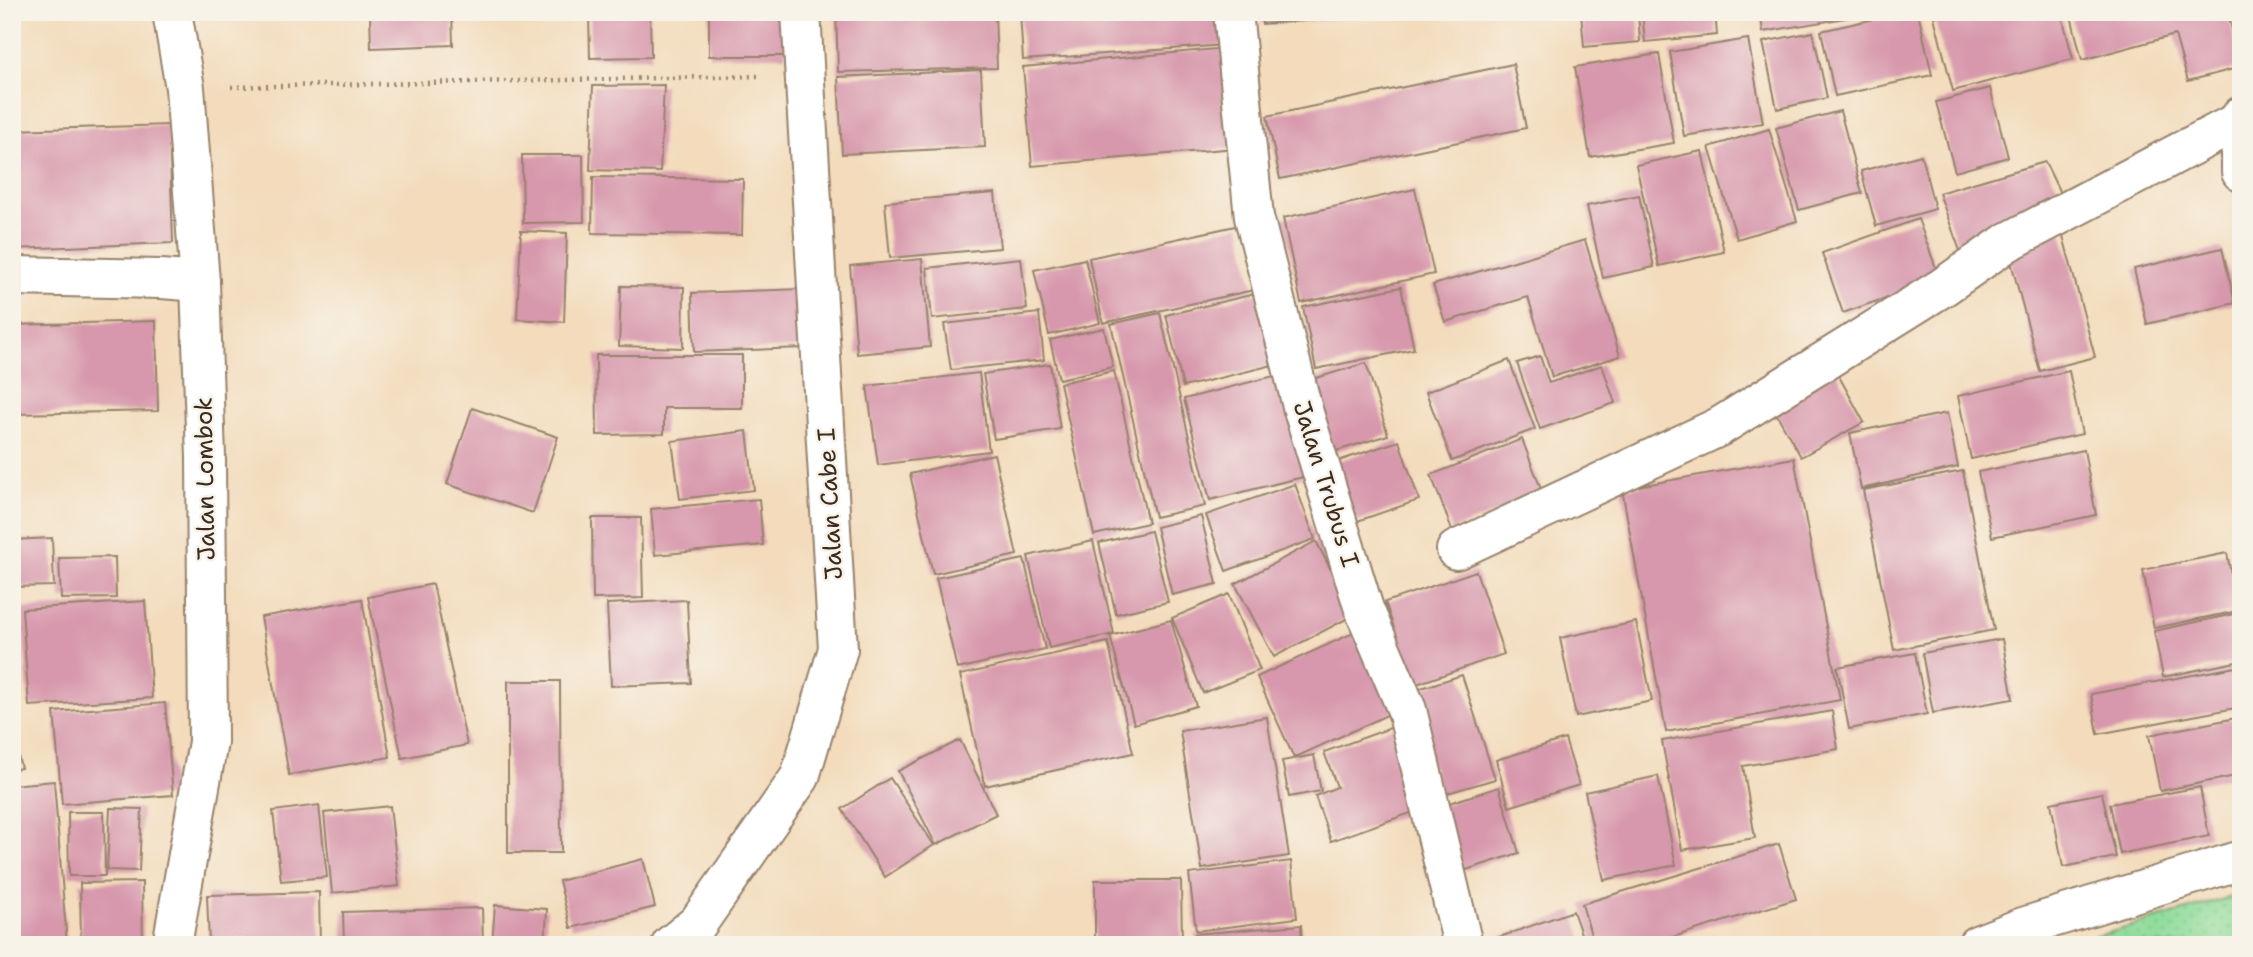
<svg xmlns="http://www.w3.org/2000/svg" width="2253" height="957" font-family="'Shantell Sans',sans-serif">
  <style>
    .green { fill: url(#green-dots); stroke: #64835c; stroke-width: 2 }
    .building { fill: #d797ac }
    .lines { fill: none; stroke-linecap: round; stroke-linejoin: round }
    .minor-casing { stroke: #97826c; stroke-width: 42 }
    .major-casing { stroke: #97826c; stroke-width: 42 }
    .path { stroke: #97826c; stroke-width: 4.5; stroke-dasharray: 2 5; stroke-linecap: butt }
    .minor { stroke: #fff; stroke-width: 38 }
    .major { stroke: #fff; stroke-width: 38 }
    .labels { text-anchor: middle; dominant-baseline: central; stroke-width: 5; stroke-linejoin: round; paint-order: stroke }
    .street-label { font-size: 24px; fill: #3b2a1e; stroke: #f7f3e8 }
  </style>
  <defs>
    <pattern id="green-dots" width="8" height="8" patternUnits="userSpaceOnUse" patternTransform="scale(1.75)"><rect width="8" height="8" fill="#8edc9a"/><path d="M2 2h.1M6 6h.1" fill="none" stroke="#7bbd84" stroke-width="1.8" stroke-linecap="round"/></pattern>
  </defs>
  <rect width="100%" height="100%" fill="#f7f3e8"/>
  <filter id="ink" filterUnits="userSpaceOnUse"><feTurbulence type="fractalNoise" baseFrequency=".0143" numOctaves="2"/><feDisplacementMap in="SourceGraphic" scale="14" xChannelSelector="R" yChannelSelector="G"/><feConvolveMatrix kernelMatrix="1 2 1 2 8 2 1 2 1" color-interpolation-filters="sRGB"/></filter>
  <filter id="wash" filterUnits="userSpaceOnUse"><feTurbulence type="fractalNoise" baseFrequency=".00686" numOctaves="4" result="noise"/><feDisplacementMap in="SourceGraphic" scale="28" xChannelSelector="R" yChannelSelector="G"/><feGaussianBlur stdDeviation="1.57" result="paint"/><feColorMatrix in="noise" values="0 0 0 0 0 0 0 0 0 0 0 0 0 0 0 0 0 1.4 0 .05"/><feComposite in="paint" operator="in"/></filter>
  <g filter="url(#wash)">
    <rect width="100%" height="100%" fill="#f3dbbb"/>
    <path class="green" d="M2241,894V945H2067Z"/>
    <g id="blocks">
      <g class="building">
        <path d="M370,12H452L453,45L371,48Z"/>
        <path d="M589,12H650L651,57L590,58Z"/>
        <rect x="709" y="12" width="76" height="44"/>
        <path d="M836,12H995L997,68L838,72Z"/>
        <path d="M1020,12H1223L1225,45L1023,60Z"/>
        <path d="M1261,12H1401L1402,14L1262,24Z"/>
        <path d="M1581,12H1638L1640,42L1584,47Z"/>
        <path d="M1642,12H1715L1717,35L1645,42Z"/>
        <path d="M1760,12H1852V17L1763,32Z"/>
        <path d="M1905,12H1918L1932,75L1835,96L1821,31Z"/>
        <path d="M1951,12H2061L2073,59L1953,91L1934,17Z"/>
        <path d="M2070,12H2228L2241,67L2188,81L2175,35L2082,60Z"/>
        <path d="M1813,32L1827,98L1777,109L1763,42Z"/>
        <path d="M1748,39L1763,123L1684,136L1670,52Z"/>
        <path d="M1226,48L1235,148L1032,166L1023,67Z"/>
        <path d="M1659,54L1674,143L1590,157L1575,67Z"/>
        <path d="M1513,64L1526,128L1280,179L1267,116Z"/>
        <path d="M981,70L985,147L842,154L838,77Z"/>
        <path d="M664,85L660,172L590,170L593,86Z"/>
        <path d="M1990,88L2008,157L1955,172L1936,102Z"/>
        <path d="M1840,111L1862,193L1799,210L1776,128Z"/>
        <path d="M169,125L173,243L12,249V130Z"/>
        <path d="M1769,129L1797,221L1737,239L1709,147Z"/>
        <path d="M1702,151L1724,252L1659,266L1636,165Z"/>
        <path d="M522,155H583L584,222L523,223Z"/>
        <path d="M1921,155L1935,209L1876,226L1861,171Z"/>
        <path d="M2045,162L2065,203L1963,259L1939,193Z"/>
        <path d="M593,177L743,179L742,235L592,233Z"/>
        <path d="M1415,189L1434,274L1301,303L1283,218Z"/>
        <path d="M995,193L1000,248L890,258L885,202Z"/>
        <path d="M1639,195L1654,267L1603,278L1587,206Z"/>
        <path d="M1918,219L1940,279L1843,313L1822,253Z"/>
        <path d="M1240,225L1254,290L1103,323L1089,258Z"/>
        <path d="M521,231L567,233L564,322L517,319Z"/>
        <path d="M2062,232L2095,357L2040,371L2007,247Z"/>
        <path d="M1585,240L1620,356L1552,377L1528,297L1445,322L1433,285Z"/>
        <path d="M2222,248L2235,303L2147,324L2134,269Z"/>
        <path d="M1021,258L1027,309L932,319L927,268Z"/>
        <path d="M922,259L930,347L857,354L850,266Z"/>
        <path d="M1085,259L1100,323L1049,335L1034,270Z"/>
        <path d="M621,286L684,287L683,348L619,346Z"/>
        <path d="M1401,287L1414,349L1316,369L1303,307Z"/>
        <path d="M803,289L804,348L694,352L692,293Z"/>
        <path d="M1259,293L1277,364L1183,387L1166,315Z"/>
        <path d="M1039,313L1044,360L951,370L944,324Z"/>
        <path d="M1160,313L1205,506L1155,517L1111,324Z"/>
        <path d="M156,321L158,411L12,414V325Z"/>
        <path d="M1104,328L1113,367L1059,379L1050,340Z"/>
        <path d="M596,355H742V408H664V434L597,435Z"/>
        <path d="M1540,356L1549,383L1602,365L1615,403L1540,429L1517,363Z"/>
        <path d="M1509,360L1535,429L1452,461L1426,392Z"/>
        <path d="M1366,363L1388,435L1333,452L1310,380Z"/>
        <path d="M1050,364L1060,429L994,439L983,374Z"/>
        <path d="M1114,371L1148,523L1094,535L1060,383Z"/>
        <path d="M1836,371L1864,422L1801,457L1772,406Z"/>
        <path d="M2069,371L2082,434L1971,459L1958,396Z"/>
        <path d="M979,373L989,451L878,465L867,386Z"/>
        <path d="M1286,373L1311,475L1210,500L1184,399Z"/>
        <path d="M472,408L558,437L533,513L447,484Z"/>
        <path d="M1947,413L1958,467L1861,489L1850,433Z"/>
        <path d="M747,431L754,490L680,499L672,441Z"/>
        <path d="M1522,439L1543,494L1452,530L1431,475Z"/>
        <path d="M1399,441L1419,500L1343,526L1323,466Z"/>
        <path d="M2084,450L2096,515L1992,537L1978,472Z"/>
        <path d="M994,454L1017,555L933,574L910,474Z"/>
        <path d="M1794,458L1840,700L1666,732L1622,489Z"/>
        <path d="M1963,471L1994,630L1894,650L1863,490Z"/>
        <path d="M1295,484L1315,539L1226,571L1206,515Z"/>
        <path d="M759,499L763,545L655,555L651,509Z"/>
        <path d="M1201,516L1217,584L1172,595L1156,527Z"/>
        <path d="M592,518H641L643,598L593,599Z"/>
        <path d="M1151,531L1168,602L1116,614L1099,543Z"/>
        <path d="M52,538L54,586L12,587V540Z"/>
        <path d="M1093,541L1114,634L1049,648L1028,556Z"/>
        <path d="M1316,541L1354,615L1274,657L1235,584Z"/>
        <path d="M2227,553L2238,611L2154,628L2143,570Z"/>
        <path d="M115,557L116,598L61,599L59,558Z"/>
        <path d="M1024,559L1045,649L957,669L936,578Z"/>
        <path d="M1476,571L1504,654L1414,685L1385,602Z"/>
        <path d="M433,584L467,745L402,758L368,597Z"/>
        <path d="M1229,594L1260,670L1203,693L1172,618Z"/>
        <path d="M362,599L390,757L289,775L261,617Z"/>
        <path d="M687,600L691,683L611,686L607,604Z"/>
        <path d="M145,601L152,698L29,706L22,609Z"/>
        <path d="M2239,613L2241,623V661L2163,677L2154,631Z"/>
        <path d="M1171,620L1196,706L1134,724L1110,636Z"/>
        <path d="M1636,622L1652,701L1576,717L1560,638Z"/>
        <path d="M1362,629L1398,710L1294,758L1257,677Z"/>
        <path d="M2002,639L2013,699L1933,713L1922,653Z"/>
        <path d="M1108,642L1133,753L985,786L960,675Z"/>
        <path d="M1915,653L1927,714L1849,729L1837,667Z"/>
        <path d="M2241,666V707L2098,734L2091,694Z"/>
        <path d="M1462,675L1495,779L1441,795L1409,692Z"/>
        <path d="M508,681H560L561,853H508Z"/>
        <path d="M165,703L173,795L62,804L54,712Z"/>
        <path d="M1832,711L1838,749L1743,766L1755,838L1682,850L1662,741Z"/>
        <path d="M1267,717L1289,856L1202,869L1180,731Z"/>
        <path d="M2241,717V775L2160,791L2149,735Z"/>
        <path d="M1393,727L1422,809L1331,841L1315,796L1337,787L1324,752Z"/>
        <path d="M12,732L21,768L12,770Z"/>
        <path d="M1565,739L1579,785L1509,807L1496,760Z"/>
        <path d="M960,740L996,814L936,845L898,771Z"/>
        <path d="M1314,755L1321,791L1289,797L1282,761Z"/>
        <path d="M1658,776L1676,865L1604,880L1585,792Z"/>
        <path d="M890,778L934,845L885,877L842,809Z"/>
        <path d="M54,781L67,945H12V785Z"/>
        <path d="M1499,787L1519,853L1460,872L1440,806Z"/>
        <path d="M2200,787L2209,836L2120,854L2110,804Z"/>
        <path d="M2102,793L2116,857L2063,867L2051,803Z"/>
        <path d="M319,805L327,877L281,881L273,811Z"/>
        <path d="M390,806L399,886L332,893L324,813Z"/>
        <path d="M110,808L142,809L139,871L107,870Z"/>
        <path d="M68,812H104L105,876H69Z"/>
        <path d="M1779,844L1796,899L1647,945H1594L1582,904Z"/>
        <path d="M643,859L655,907L571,928L559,881Z"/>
        <path d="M1291,861L1297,918L1196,931L1189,874Z"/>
        <path d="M1095,880H1181L1182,945H1095Z"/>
        <path d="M142,882L143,945H81L80,883Z"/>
        <path d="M319,892L320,945H209L207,895Z"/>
        <path d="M495,905L547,909L545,945H492Z"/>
        <path d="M482,908L483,945H344L343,912Z"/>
        <path d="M1573,911L1585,945H1480V944Z"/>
        <path d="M1301,925L1302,945H1196L1195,934Z"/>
      </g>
    </g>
  </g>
  <g filter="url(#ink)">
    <use href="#blocks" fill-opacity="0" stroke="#97826c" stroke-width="2"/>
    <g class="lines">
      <defs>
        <g id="minor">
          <path d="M1233,12L1254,217L1303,410L1364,609L1407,710L1463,945"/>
          <path d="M2241,116V172"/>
          <path d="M12,276L161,279L200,282"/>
          <path d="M1456,550L1719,427L1943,287L2006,243L2239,121"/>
          <path d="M172,945L208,742L206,458L200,282L185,88L172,12"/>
          <path d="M671,945L698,923L800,777L838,649L801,12"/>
        </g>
        <path id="major" d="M1977,945L2023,927L2241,860"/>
      </defs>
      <use href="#minor" class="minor-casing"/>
      <use href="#major" class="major-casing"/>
      <path class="path" d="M231,87L758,76"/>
      <use href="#minor" class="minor"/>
      <use href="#major" class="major"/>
    </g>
  </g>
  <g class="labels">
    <g class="street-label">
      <text transform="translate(205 479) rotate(-91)">Jalan Lombok</text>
      <text transform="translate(1326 484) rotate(73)">Jalan Trubus I</text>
      <text transform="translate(830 504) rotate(-93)">Jalan Cabe I</text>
    </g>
  </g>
  <rect width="2253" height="957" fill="none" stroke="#f7f3e8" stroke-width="42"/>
</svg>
